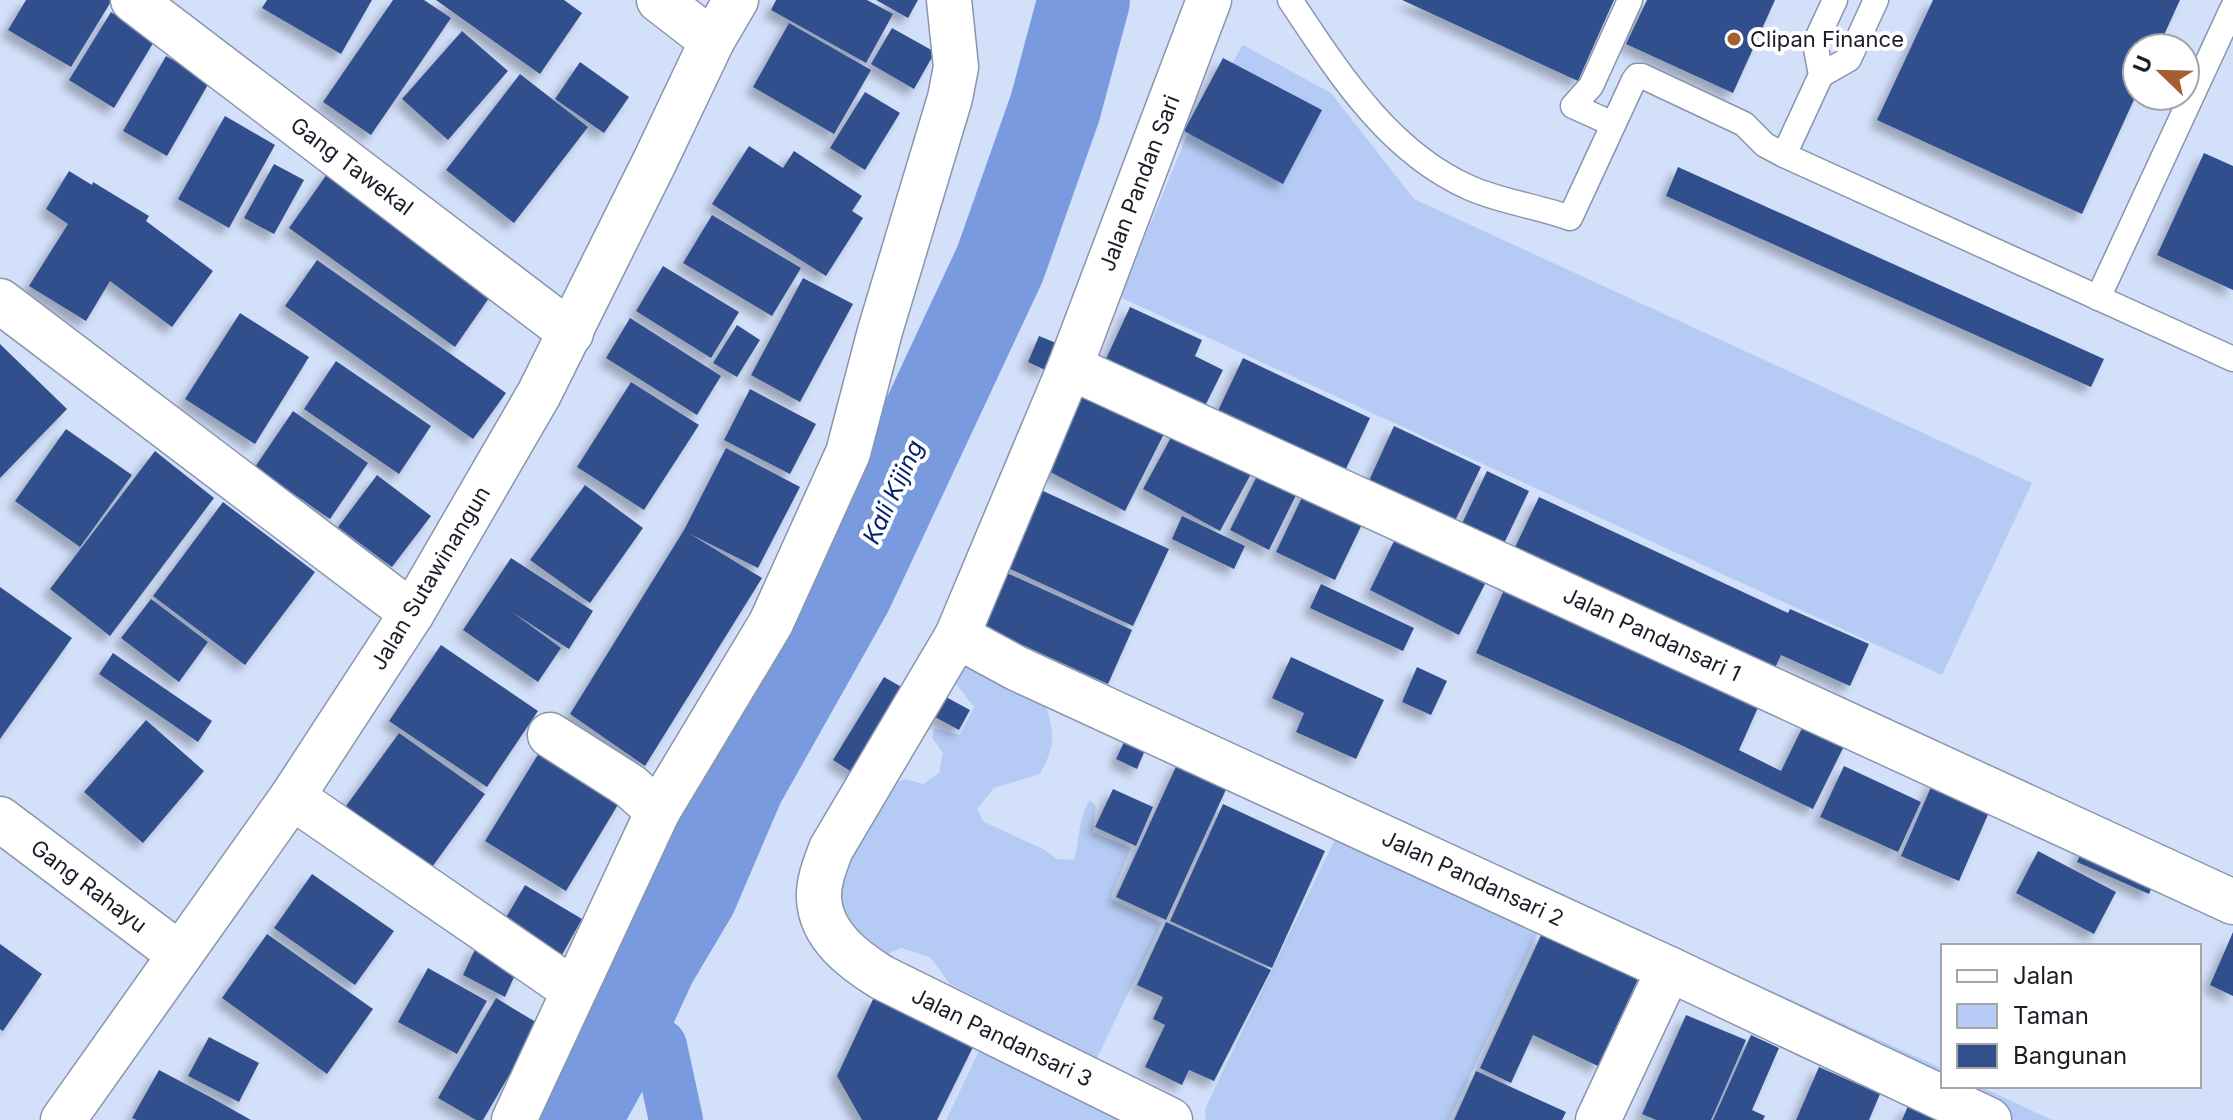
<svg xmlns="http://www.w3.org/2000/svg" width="2233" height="1120" font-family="Inter,sans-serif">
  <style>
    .green { fill: #b5caf4 }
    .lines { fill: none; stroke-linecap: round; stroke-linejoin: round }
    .canal { stroke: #799ade; stroke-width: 54 }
    .river { stroke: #799ade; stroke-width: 92 }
    .building { fill: #33508d; filter: url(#shadow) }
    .service-casing { stroke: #8895ac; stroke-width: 27 }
    .minor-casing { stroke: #8895ac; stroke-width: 47 }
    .service { stroke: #fff; stroke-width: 24 }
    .minor { stroke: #fff; stroke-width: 44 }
    .poi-dot { fill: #a35f2f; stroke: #fff; stroke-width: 3 }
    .labels { text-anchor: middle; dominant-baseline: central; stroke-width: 8; stroke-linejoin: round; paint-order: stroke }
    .poi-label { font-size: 22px; fill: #191e27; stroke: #fff; text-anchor: start }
    .street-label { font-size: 22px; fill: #191e27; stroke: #fff }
    .water-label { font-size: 24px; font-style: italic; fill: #05216e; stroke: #fff }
  </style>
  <defs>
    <filter id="shadow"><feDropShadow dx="-7" dy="7" stdDeviation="4" flood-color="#0004"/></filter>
  </defs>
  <rect width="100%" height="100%" fill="#d3e0fa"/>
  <g class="green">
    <path d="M1243,45L1331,93L1414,199L2032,483L1942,675L1120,297L1186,138Z"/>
    <path d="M959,662L1045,703C1055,735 1056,744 1040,774L994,788L977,809L984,822L1045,850L1057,859L1074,860C1080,839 1078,818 1090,800L1096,806L1093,832L1131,848L1111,897L1114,901L1162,923L1097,1058L950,984L930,957L901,948L883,956L845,933L837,868L881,788L906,779L923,784L939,773L943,753L932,738L934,728L960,735L974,707L953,680Z"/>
    <path d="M1340,829L1542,924L1449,1120H1206L1205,1109Z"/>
    <path d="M1447,843L1943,1069V1086H1979L2052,1120H2013L1443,853Z"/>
    <path d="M980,1049L1137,1120H946Z"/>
  </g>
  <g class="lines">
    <path class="canal" d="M660,1046L676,1120"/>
    <path class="river" d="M574,1120L601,1071L651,962L692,893L739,783L847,591L1000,264L1055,108L1084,0"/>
  </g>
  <g class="building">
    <path d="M26,0H112L71,67L8,30Z"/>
    <path d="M267,0H372L341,54L262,8Z"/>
    <path d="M393,0H424L451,18L371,135L323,102Z"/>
    <path d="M436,0H564L582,13L540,74Z"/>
    <path d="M776,0H867L893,14L866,63L771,10Z"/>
    <path d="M876,0H918L908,18Z"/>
    <path d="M1402,0H1614L1578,81Z"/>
    <path d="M1647,0H1775L1733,93L1626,44Z"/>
    <path d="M1933,0H2180L2158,48H2137V93L2082,214L1877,120Z"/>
    <path d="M111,12L155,40L114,108L69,80Z"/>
    <path d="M789,23L871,70L834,134L753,87Z"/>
    <path d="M892,28L935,52L914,89L871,64Z"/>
    <path d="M462,31L508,71L448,140L402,99Z"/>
    <path d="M166,56L210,81L167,156L123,131Z"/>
    <path d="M1223,58L1322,110L1283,184L1184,131Z"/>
    <path d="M580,62L629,97L604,133L555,99Z"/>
    <path d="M520,74L588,127L514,223L446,170Z"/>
    <path d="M865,92L900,113L865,170L830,148Z"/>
    <path d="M225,116L275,145L229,228L178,199Z"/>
    <path d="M749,146L783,168L794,151L862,196L852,211L863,218L826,276L712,204Z"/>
    <path d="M2204,153L2233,166V290L2157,255Z"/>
    <path d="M274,164L304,180L274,234L244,218Z"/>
    <path d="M332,167L498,285L455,347L289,228Z"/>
    <path d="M1678,167L2104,359L2091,387L1666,196Z"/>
    <path d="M69,171L92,185L93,182L149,216L146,221L213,271L172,327L110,281L86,321L29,286L68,224L46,209Z"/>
    <path d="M712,215L801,268L772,316L683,263Z"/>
    <path d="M317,260L506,393L473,439L285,306Z"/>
    <path d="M663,266L739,312L711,358L636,311Z"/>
    <path d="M803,278L853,304L800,402L751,375Z"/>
    <path d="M1130,307L1202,340L1195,356L1223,370L1204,408L1105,361Z"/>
    <path d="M240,313L309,357L255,444L185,399Z"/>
    <path d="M630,318L721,376L697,415L606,358Z"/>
    <path d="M737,325L760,340L737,377L713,363Z"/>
    <path d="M1039,336L1056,343L1045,370L1028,362Z"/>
    <path d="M0,344L67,409L0,478Z"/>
    <path d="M1243,358L1370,418L1342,477L1215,417Z"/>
    <path d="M336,361L431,426L399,474L304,409Z"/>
    <path d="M1081,376L1170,422L1125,511L1035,464Z"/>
    <path d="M631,382L699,425L644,510L577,467Z"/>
    <path d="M750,389L816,424L790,474L724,440Z"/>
    <path d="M293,411L368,463L330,519L255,467Z"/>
    <path d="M1180,421L1257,463L1220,531L1143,489Z"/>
    <path d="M1394,426L1481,467L1453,525L1367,485Z"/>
    <path d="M66,429L132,475L80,547L15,501Z"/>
    <path d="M726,448L800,487L758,568L690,534L762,578L645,766L570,714L684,530Z"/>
    <path d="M155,451L214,498L110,636L50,589Z"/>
    <path d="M1262,466L1301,485L1269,550L1230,530Z"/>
    <path d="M1487,471L1529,491L1500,552L1458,532Z"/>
    <path d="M377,475L431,516L392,567L338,527Z"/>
    <path d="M585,485L643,528L590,603L530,560Z"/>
    <path d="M1307,487L1366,516L1335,580L1276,552Z"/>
    <path d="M1041,490L1169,549L1133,626L1006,567Z"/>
    <path d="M1539,497L1788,613L1790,609L1869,644L1850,686L1781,655L1769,681L1509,560Z"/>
    <path d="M223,502L315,572L245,665L153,596Z"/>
    <path d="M1182,516L1245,546L1234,569L1172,539Z"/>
    <path d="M1395,539L1485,584L1459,635L1370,590Z"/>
    <path d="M511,558L593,611L569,649L512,612L561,648L538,682L463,630Z"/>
    <path d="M1007,573L1132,630L1108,684L982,626Z"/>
    <path d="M1509,579L1764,694L1739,750L1781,771L1806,720L1847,740L1813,809L1683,746L1476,653Z"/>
    <path d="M1321,584L1414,628L1403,651L1310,608Z"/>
    <path d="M0,587L72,638L0,739Z"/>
    <path d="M151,599L208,642L179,682L121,638Z"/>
    <path d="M441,645L538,711L487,787L389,721Z"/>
    <path d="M113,653L212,721L198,742L99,674Z"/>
    <path d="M1291,657L1384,700L1356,759L1296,732L1304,713L1272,698Z"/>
    <path d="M1417,667L1447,681L1431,715L1402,702Z"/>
    <path d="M884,677L912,693L861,778L833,760Z"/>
    <path d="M946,697L970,710L959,730L935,717Z"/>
    <path d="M146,720L204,771L143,843L84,792Z"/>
    <path d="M399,733L485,794L427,874L341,813Z"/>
    <path d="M1126,738L1146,748L1137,769L1116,759Z"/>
    <path d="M542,748L622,798L566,891L485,841Z"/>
    <path d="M1179,760L1229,783L1166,920L1116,897Z"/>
    <path d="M1844,766L1921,802L1898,852L1820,817Z"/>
    <path d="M1935,778L1993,803L1959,881L1901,856Z"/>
    <path d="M1113,789L1153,807L1136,846L1095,827Z"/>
    <path d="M1223,804L1325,851L1272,968L1170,921Z"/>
    <path d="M2086,842L2157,874L2149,894L2077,862Z"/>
    <path d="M2038,851L2116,892L2094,934L2016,893Z"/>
    <path d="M312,874L394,931L355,985L274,928Z"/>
    <path d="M525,885L582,919L558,962L500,928Z"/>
    <path d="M1166,922L1271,970L1214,1081L1189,1070L1182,1085L1145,1067L1165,1025L1153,1019L1163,997L1137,985Z"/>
    <path d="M2233,932V996L2210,985Z"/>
    <path d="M1542,933L1639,977L1598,1066L1533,1035L1511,1083L1480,1068Z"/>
    <path d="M267,934L373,1009L327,1074L222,998Z"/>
    <path d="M0,944L42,974L3,1031L0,1029Z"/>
    <path d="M477,945L519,966L505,997L463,975Z"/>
    <path d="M428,968L487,1001L457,1054L398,1022Z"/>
    <path d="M874,997L974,1045L937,1120H862L837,1076Z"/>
    <path d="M496,998L539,1024L483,1120H476L438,1098Z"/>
    <path d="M1686,1015L1746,1040L1711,1120H1656L1642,1114Z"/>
    <path d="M1751,1035L1779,1048L1752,1110L1765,1116L1763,1120H1713Z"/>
    <path d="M209,1037L259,1063L239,1102L188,1076Z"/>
    <path d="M1819,1067L1880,1094L1869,1120H1796Z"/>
    <path d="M159,1070L212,1098L251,1120H137L132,1118Z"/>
    <path d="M1476,1071L1566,1112L1562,1120H1454Z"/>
    <path d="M1908,1106L1939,1120H1902Z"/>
  </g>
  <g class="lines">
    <defs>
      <g id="service">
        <path d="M1290,0C1338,72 1388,152 1470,188C1502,202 1537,206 1570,218L1634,80L1637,76H1642L1744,124L1765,145L1784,155L2233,359"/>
        <path d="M1821,75L1849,59L1876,0"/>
        <path d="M1613,124L1573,106L1591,86L1630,0"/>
        <path d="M1784,155L1821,75L1815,43L1835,0"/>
        <path d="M2098,298L2233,7"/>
      </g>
      <g id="minor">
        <path d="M133,0L571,333"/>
        <path d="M659,0L712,41"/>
        <path d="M0,301L412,613"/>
        <path d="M1070,367L2233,902"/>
        <path d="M957,636L1016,668L1669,969L1989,1120"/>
        <path d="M550,735L630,786L658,811"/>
        <path d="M292,797L573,990"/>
        <path d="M0,819L179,954"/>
        <path d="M63,1120L292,797L412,613L539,394L655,161L712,41L736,0"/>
        <path d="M514,1120L658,811L771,623L848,453L880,331L950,98L956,67L949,0"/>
        <path d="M1170,1120L881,977C854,960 821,936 819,899C818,882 825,865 831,849L957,636L1070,367L1209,0"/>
        <path d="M1598,1120L1669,969"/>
      </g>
    </defs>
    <use href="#service" class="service-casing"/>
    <use href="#minor" class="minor-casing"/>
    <use href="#service" class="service"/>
    <use href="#minor" class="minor"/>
  </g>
  <circle class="poi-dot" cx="1734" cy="39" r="8"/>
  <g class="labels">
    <g class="poi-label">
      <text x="1750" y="39">Clipan Finance</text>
    </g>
    <g class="street-label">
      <text transform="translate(352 166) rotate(37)">Gang Tawekal</text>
      <text transform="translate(1139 183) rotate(-69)">Jalan Pandan Sari</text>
      <text transform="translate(430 578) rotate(-59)">Jalan Sutawinangun</text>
      <text transform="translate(1652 634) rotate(25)">Jalan Pandansari 1</text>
      <text transform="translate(1473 878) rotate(25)">Jalan Pandansari 2</text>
      <text transform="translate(89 886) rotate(37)">Gang Rahayu</text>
      <text transform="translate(1002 1037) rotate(26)">Jalan Pandansari 3</text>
    </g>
    <g class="water-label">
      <text transform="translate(893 492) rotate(-65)">Kali Kijing</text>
    </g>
  </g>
  <rect x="1941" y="944" width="260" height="144" fill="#ffffff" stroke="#a3a5a9" stroke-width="2"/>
  <rect x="1957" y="970" width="40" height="12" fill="#ffffff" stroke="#a3a5a9" stroke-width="2"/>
  <text x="2013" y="984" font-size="24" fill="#191e27">Jalan</text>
  <rect x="1957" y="1004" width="40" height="24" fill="#b5caf4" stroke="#a3a5a9" stroke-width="2"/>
  <text x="2013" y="1024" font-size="24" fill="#191e27">Taman</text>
  <rect x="1957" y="1044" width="40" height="24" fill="#33508d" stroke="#a3a5a9" stroke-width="2"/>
  <text x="2013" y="1064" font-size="24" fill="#191e27">Bangunan</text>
  <g transform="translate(2161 72) rotate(293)"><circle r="38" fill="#ffffff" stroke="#a3a5a9" stroke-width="2"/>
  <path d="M0-6L14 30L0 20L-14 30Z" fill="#a35f2f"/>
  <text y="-12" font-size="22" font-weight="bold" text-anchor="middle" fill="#191e27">U</text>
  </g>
</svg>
